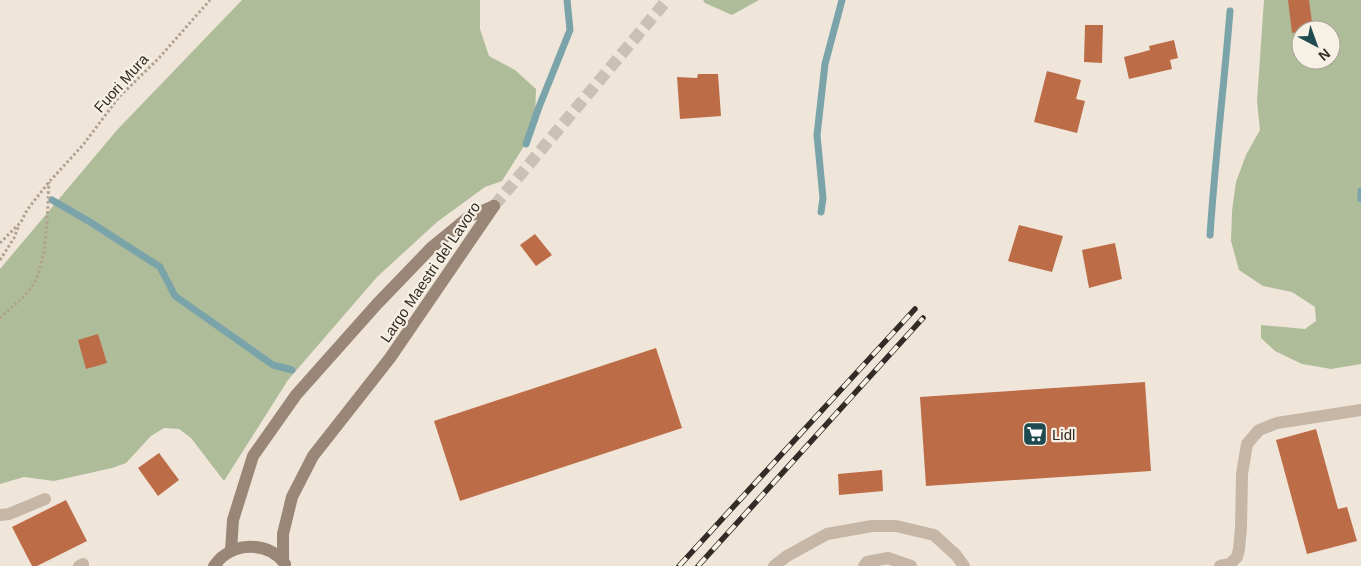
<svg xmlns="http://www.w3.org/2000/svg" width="1361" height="566" font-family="Arial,sans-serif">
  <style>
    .green { fill: #afbc9a; fill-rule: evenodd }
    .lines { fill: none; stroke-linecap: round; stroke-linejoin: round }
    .stream { stroke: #7aa4aa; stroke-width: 7 }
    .building { fill: #bd6c48 }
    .secondary-tunnel { stroke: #c9c1b5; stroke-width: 12; stroke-dasharray: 12 6; stroke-linecap: butt }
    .path { stroke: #b1a190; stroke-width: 3; stroke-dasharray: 2.5 2.5; stroke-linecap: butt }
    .street { stroke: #c6b6a6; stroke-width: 12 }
    .secondary { stroke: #998677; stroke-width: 12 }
    .rail-casing { stroke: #322b26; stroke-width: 5.5 }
    .rail { stroke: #f7f0e4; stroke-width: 4; stroke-dasharray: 11; stroke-linecap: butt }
    .labels { text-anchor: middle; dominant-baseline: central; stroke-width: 4.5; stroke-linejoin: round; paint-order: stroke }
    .street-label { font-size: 15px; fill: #322b26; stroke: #f7f0e4 }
    .poi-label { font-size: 15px; fill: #322b26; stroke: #f7f0e4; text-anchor: start }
  </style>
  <rect width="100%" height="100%" fill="#efe6d9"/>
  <g class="green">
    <path d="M242,0H480V29L489,56L515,70L536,89L535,119L524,146L502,181L485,187L437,222L377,277L288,380L224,481L191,438L179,429L164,428L151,436L126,463L112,468L54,481L24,477L0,484V269L117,130Z"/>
    <path d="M703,0H759L732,15L705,3Z"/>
    <path d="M1264,0H1361V364L1331,369L1302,364L1275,351L1261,338V325L1305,329L1316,321L1315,307L1292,292L1263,286L1239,270L1231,241L1232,211L1236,182L1246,155L1260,130L1257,101ZM1301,30H1331V60H1301Z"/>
  </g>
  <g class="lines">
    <g class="stream">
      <path d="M526,144L539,107L570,30L567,0"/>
      <path d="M1361,191V199"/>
      <path d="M52,200L90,222L160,267L175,296L273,365L292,370"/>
      <path d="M821,212L823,198L817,135L825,64L842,0"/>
      <path d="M1210,235C1215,160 1224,86 1230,11"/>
    </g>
  </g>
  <g class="building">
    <path d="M1288,0H1309L1313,30H1301V31L1292,33Z"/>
    <path d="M1085,25H1103L1102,63L1084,62Z"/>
    <path d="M1174,40L1178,58L1170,60L1172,69L1129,79L1124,57L1150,50L1149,46Z"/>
    <path d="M1047,71L1081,80L1076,99L1085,101L1077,133L1034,122Z"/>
    <path d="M698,74H718L721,116L680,119L677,77L697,78Z"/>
    <path d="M1019,225L1063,236L1052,272L1008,261Z"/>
    <path d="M535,234L552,255L536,266L520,245Z"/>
    <path d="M1115,243L1122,279L1089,288L1082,250Z"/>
    <path d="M98,334L107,363L86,369L78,340Z"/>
    <path d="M656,348L682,428L460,501L434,421Z"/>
    <path d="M1145,382L1151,471L926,486L920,397Z"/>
    <path d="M1316,429L1338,509L1347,507L1357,541L1307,554L1276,440Z"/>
    <path d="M159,453L179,480L158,496L138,468Z"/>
    <path d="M882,470L883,491L839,495L838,474Z"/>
    <path d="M66,500L87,541L37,566H32L12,527Z"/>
  </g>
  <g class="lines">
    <path class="secondary-tunnel" d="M494,206L667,0"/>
    <g class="path">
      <path d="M0,243L21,222L27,210L49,182L83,145L119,97L159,58L210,0"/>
      <path d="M0,260L14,238L19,225"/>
      <path d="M0,318C10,308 23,299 31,288C48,264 47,211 49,182"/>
    </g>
    <g class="street">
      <path d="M0,515L9,514L45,499"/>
      <path d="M79,566L83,564"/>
      <path d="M774,566L787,556L827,534L872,526H896L934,535L956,555L964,566"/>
      <path d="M864,566L867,562L888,558L911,566"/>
      <path d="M1220,566L1230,564L1237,557L1239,549L1241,528L1242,474L1247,444L1259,430L1277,423L1361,410"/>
    </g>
    <g class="secondary">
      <path d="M231,551L233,520L253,456L296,395L377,304L431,248L470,216L494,206"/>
      <path d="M283,560V534L292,497L313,456L390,358L494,206"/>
      <path d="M214,566C217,563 219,559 222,557C241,541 271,544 285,564"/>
    </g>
    <defs>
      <g id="rail">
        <path d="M679,566L915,309"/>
        <path d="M698,566L923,318"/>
      </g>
    </defs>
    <use href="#rail" class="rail-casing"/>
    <use href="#rail" class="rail"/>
  </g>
  <defs>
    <symbol id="supermarket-square" viewBox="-11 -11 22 22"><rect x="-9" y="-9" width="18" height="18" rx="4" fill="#1f4a50" stroke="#f7f0e4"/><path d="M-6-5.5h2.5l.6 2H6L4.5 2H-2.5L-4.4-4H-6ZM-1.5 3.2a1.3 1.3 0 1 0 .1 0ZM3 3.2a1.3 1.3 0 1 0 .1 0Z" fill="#fff"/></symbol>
  </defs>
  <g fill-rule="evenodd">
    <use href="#supermarket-square" x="1021" y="420" width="28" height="28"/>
  </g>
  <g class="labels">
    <g class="street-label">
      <text transform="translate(121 83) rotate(-48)">Fuori Mura</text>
      <text transform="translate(430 272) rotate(-56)">Largo Maestri del Lavoro</text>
    </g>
    <g class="poi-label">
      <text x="1052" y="434">Lidl</text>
    </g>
  </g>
  <g transform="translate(1316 45) rotate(139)"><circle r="24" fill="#f7f0e4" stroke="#a8a198"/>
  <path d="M0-4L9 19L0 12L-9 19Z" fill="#1f4a50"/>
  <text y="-8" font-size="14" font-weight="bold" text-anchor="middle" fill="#322b26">N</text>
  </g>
</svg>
